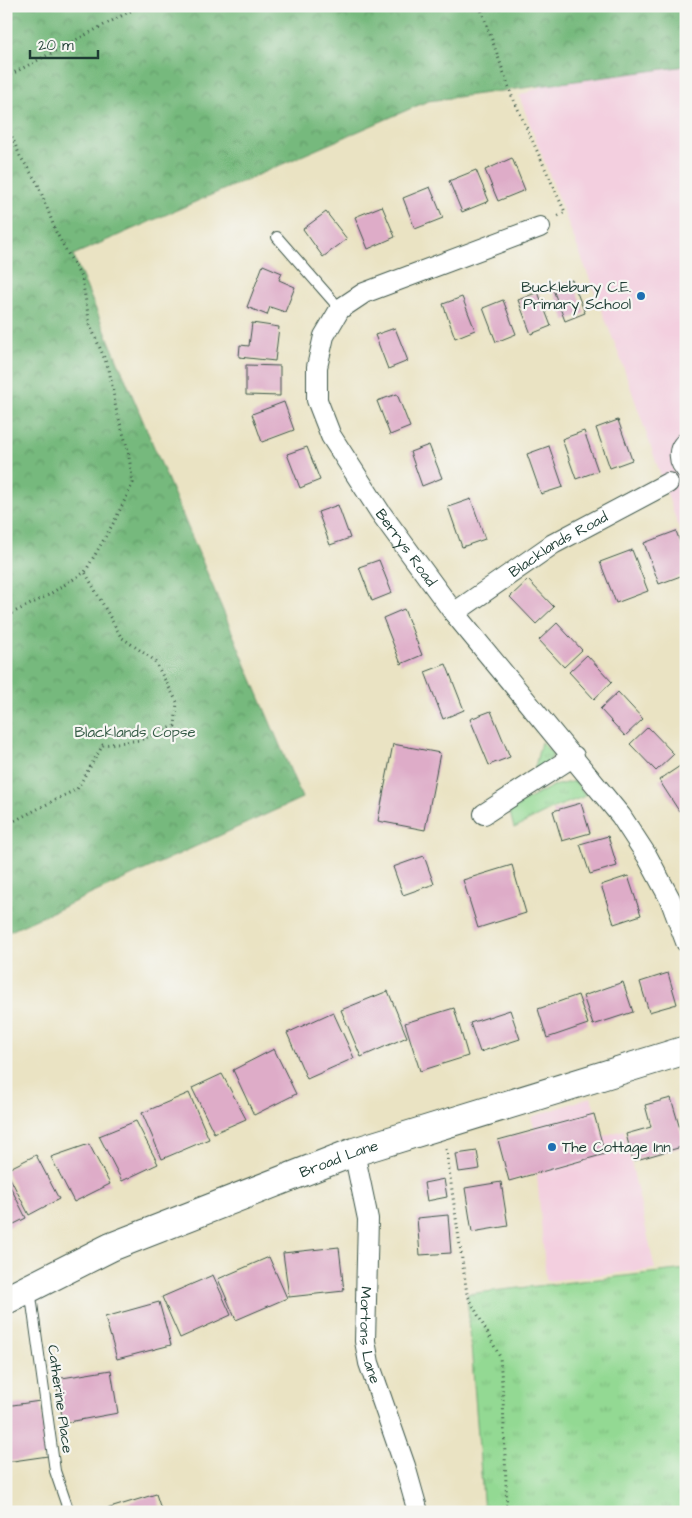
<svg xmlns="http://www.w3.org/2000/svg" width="692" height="1518" font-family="'Architects Daughter',sans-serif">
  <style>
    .built { fill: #f3cfdf }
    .grass { fill: url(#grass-tufts); stroke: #598b64 }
    .forest { fill: url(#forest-crowns); stroke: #4a7b58 }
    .building { fill: #deacc8 }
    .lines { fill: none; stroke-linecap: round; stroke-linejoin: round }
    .lane-casing { stroke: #3d5649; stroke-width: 12 }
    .street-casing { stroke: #3d5649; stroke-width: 22 }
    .secondary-casing { stroke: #3d5649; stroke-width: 30 }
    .path { stroke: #3d5649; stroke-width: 3; stroke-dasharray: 1 4; stroke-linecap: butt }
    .lane { stroke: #fff; stroke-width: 10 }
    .street { stroke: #fff; stroke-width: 20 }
    .secondary { stroke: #fff; stroke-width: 28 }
    .poi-dot { fill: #1f6fb2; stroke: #f6f6f2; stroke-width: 2 }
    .labels { text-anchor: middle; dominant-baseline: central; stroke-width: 4.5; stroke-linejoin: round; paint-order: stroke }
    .poi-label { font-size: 15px; fill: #1f3d34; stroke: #f6f6f2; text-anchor: end }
    .street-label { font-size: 15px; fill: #1f3d34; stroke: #f6f6f2 }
    .park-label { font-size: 15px; fill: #365c47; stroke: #f6f6f2 }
  </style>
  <defs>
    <pattern id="grass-tufts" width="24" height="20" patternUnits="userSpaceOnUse" patternTransform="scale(1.25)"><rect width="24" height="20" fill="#93d993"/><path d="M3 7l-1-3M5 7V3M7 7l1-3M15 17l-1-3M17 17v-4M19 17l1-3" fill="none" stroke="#7ebb7f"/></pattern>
    <pattern id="forest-crowns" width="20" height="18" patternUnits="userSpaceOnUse" patternTransform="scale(1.25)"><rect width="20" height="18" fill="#76b97d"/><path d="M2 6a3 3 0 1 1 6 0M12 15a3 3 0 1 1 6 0" fill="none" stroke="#609867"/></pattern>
  </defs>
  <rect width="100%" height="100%" fill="#f6f6f2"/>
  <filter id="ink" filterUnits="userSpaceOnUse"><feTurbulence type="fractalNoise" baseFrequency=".02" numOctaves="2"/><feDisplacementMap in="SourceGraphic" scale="10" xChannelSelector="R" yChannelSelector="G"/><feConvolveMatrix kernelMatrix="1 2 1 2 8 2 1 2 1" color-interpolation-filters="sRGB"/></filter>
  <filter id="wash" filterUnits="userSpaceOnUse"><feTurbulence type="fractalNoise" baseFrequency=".0096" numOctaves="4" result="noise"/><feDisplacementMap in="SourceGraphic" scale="20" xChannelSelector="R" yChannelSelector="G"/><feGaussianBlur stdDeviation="1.12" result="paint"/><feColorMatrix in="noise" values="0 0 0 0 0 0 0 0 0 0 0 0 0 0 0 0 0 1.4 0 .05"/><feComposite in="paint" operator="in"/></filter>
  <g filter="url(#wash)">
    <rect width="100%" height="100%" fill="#eae3c3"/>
    <g class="built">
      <path d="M686,24V549L621,360L519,96Z"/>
      <path d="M591,1097L603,1136L624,1130L655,1269L546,1281L537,1175L547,1170L531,1117Z"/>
    </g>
    <g class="grass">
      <path d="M541,742L553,754L547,767L533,775Z"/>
      <path d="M575,781L586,796L556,807L514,828L509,809L553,786Z"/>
      <path d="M686,1269V1512H484L467,1294Z"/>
    </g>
    <path class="forest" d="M6,6H686V66L428,101L73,255L302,798L6,933Z"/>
    <g id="blocks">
      <g class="building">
        <path d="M512,158L525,190L498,201L485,170Z"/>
        <path d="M476,170L489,201L462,212L449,181Z"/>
        <path d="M430,187L443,218L415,229L403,198Z"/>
        <path d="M382,206L395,237L368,249L355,217Z"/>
        <path d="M326,212L347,239L323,257L303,229Z"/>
        <path d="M263,265L282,273L279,280L295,287L285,312L270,307L267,315L247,307Z"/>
        <path d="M572,280L585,313L565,321L552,287Z"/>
        <path d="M538,292L551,326L531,334L518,300Z"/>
        <path d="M462,297L475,330L455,338L443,304Z"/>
        <path d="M503,300L516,334L496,342L483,308Z"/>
        <path d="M252,323L279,327L275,361L239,357L240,345L249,346Z"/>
        <path d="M395,328L408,361L388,369L375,335Z"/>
        <path d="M246,365L280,366V396L246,395Z"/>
        <path d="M397,394L410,427L390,435L377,401Z"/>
        <path d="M284,402L294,430L262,442L252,414Z"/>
        <path d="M618,420L632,460L610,468L596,428Z"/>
        <path d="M584,431L598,471L576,479L562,439Z"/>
        <path d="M429,445L442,478L422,486L410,452Z"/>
        <path d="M549,446L563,487L541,494L527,454Z"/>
        <path d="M307,447L320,480L300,488L287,454Z"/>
        <path d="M471,499L485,539L462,547L448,507Z"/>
        <path d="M338,505L350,538L330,545L318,512Z"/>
        <path d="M676,531L686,558V574L659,584L644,543Z"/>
        <path d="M632,550L648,591L616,603L600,562Z"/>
        <path d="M379,560L392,593L372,601L359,567Z"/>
        <path d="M528,580L554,607L536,624L510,597Z"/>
        <path d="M404,609L422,655L401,664L383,618Z"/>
        <path d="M557,623L582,650L564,667L539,640Z"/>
        <path d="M587,655L612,682L594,699L569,672Z"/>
        <path d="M446,664L464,710L443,719L425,672Z"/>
        <path d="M618,692L643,719L625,736L600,709Z"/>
        <path d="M491,711L510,757L489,765L470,719Z"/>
        <path d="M648,727L674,754L656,771L630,744Z"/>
        <path d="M393,744L440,753L425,830L378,821Z"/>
        <path d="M680,766L686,775V807L679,811L659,780Z"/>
        <path d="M581,803L590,833L562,841L553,811Z"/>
        <path d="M608,836L617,866L590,874L580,844Z"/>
        <path d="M424,856L434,884L403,895L393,867Z"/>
        <path d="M512,865L526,913L478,928L463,880Z"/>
        <path d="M628,876L641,915L614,924L601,885Z"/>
        <path d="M668,973L677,1004L649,1012L640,982Z"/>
        <path d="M623,982L633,1012L593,1025L583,996Z"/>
        <path d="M388,991L407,1037L361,1057L341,1010Z"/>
        <path d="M578,995L588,1024L547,1038L538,1009Z"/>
        <path d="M454,1008L468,1056L420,1071L405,1023Z"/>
        <path d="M510,1010L520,1039L480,1052L470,1023Z"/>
        <path d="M333,1012L354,1058L307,1079L287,1033Z"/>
        <path d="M274,1049L296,1094L254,1115L233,1070Z"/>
        <path d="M222,1074L246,1119L214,1133L192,1088Z"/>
        <path d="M189,1093L209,1139L162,1159L142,1113Z"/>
        <path d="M671,1098L685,1146L633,1161L626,1134L651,1127L645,1105Z"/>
        <path d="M594,1114L605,1154L509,1181L498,1140Z"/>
        <path d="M136,1121L158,1164L122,1181L99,1136Z"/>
        <path d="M89,1144L110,1184L74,1202L51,1157Z"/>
        <path d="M477,1151L480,1169L459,1172L456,1154Z"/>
        <path d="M36,1155L59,1199L29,1215L6,1170Z"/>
        <path d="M6,1178L26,1218L6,1228Z"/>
        <path d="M444,1179L447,1197L427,1201L424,1183Z"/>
        <path d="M501,1182L508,1226L472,1232L465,1188Z"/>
        <path d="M448,1215L451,1253L420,1255L417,1218Z"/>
        <path d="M339,1247L344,1291L289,1297L283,1253Z"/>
        <path d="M269,1257L287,1298L236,1320L218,1279Z"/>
        <path d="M213,1275L231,1315L180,1338L162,1297Z"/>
        <path d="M159,1302L171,1345L117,1359L105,1317Z"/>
        <path d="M111,1370L118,1413L63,1423L56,1379Z"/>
        <path d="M40,1401L48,1456L6,1462V1406Z"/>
        <path d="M156,1494L162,1512H100V1511Z"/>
      </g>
    </g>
  </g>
  <g filter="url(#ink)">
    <use href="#blocks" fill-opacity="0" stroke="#3d5649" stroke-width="1"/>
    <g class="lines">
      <defs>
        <g id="lane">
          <path d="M277,237L340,309"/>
          <path d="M686,436C670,446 672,465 686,476"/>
          <path d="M30,1289L55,1471L69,1512"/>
        </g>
        <g id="street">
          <path id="s1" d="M540,227L364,293L340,309L324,336L317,367V400L331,436L380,512L454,613L621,816L647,856L670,899L686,942"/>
          <path id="s2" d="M454,613L553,544L668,483"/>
          <path d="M484,814L574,756"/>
          <path id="s3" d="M354,1152L368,1219L365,1341L369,1363L405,1466L418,1512"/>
        </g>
        <g id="secondary">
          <path id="s4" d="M6,1300L111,1247L354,1152L686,1050"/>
        </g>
      </defs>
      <use href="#lane" class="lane-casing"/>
      <use href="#street" class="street-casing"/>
      <use href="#secondary" class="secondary-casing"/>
      <g class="path">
        <path d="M480,6L512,96L565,212L558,216"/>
        <path d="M6,77L140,6"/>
        <path d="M6,123L20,156L38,184L56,232L82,279L90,325L109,369L116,409L128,450L133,483L114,522L85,572L45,597L6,616"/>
        <path d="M6,825L77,789L103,745L140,740L175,726L177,702L154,660L121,637L85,572"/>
        <path d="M446,1149L467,1294L500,1357L503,1399L507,1512"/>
      </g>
      <use href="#lane" class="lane"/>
      <use href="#street" class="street"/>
      <use href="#secondary" class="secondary"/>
    </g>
  </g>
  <g class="poi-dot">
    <circle cx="641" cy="296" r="5"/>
    <circle cx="552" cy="1147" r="5"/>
  </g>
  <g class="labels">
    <g class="poi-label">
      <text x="631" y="287">Bucklebury C.E.<tspan x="631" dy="17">Primary School</tspan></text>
      <text x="562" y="1147" text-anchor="start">The Cottage Inn</text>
    </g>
    <g class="street-label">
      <text stroke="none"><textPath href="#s2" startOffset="125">Blacklands Road</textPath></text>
      <text stroke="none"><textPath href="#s1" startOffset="486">Berrys Road</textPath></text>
      <text stroke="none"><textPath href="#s4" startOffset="362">Broad Lane</textPath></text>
      <text stroke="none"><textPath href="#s3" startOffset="185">Mortons Lane</textPath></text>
      <text transform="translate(60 1399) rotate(82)">Catherine Place</text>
    </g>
    <g class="park-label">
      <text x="135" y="732">Blacklands Copse</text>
    </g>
  </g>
  <rect width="692" height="1518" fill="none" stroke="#f6f6f2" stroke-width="25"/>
  <path d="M30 50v8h68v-8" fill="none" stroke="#1f3d34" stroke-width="2.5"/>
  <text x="38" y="50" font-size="15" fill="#1f3d34" stroke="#f6f6f2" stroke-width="4" paint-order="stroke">20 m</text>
</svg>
